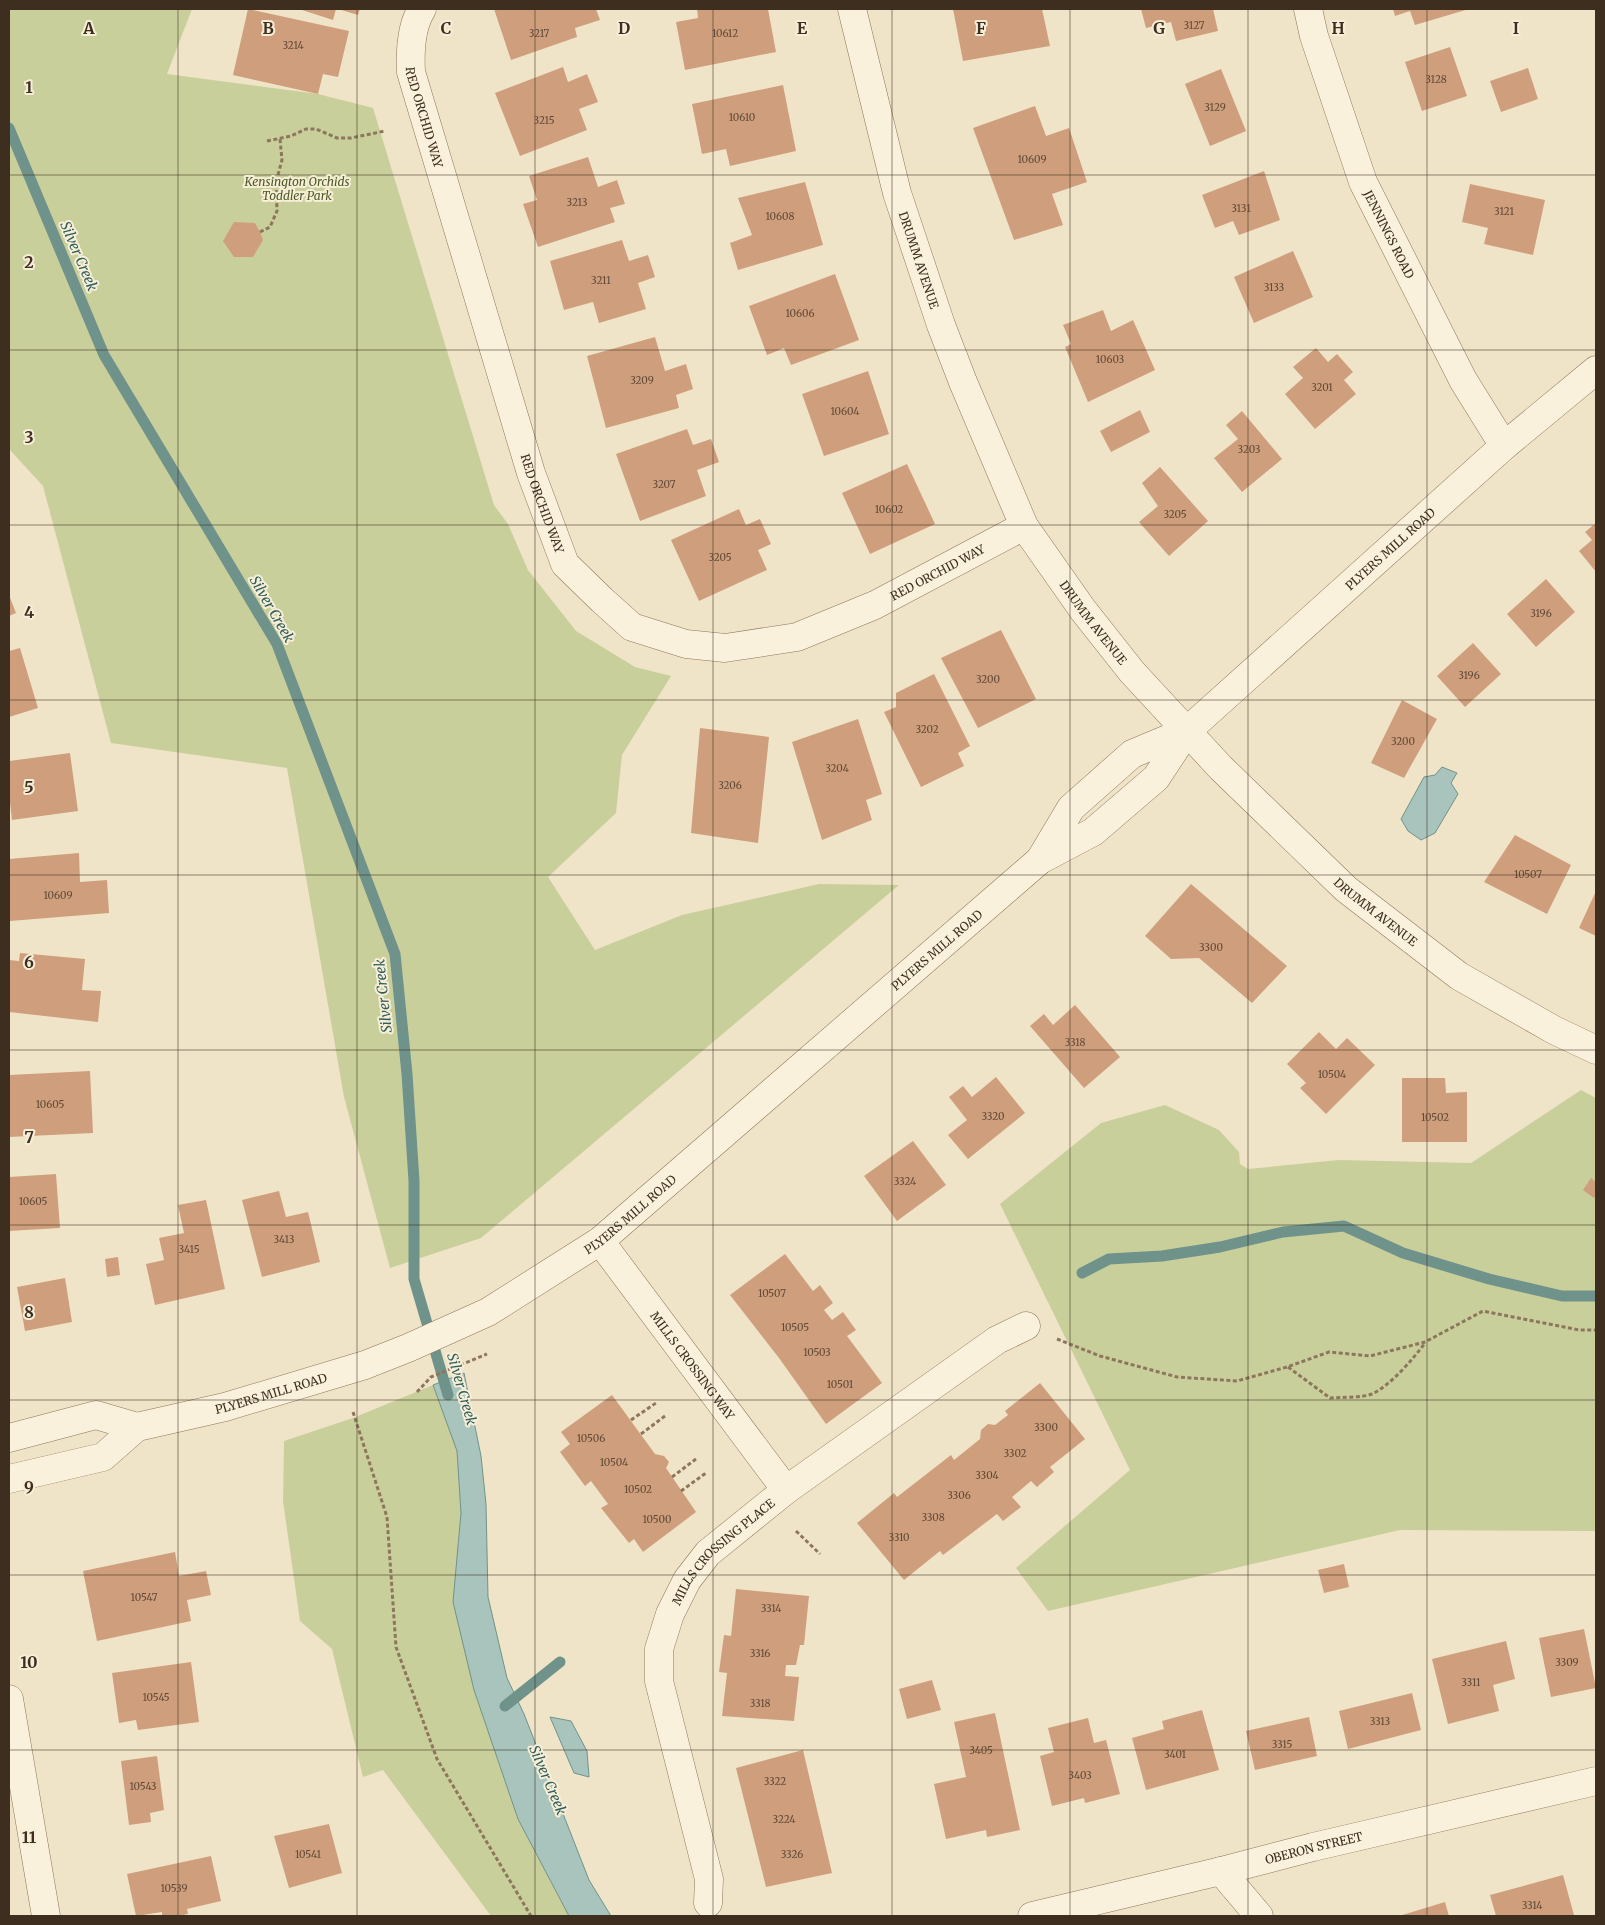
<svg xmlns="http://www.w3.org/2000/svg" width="1605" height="1925" font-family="Merriweather,serif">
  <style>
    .green { fill: #c9cf9b }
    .water { fill: #a9c4bc; stroke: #6f938a }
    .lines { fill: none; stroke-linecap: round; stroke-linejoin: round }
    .stream { stroke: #6f938a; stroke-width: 11 }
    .building { fill: #cf9f7d }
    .minor-casing { stroke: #8d765c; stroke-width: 29 }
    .path { stroke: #8d765c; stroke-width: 3; stroke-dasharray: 4 2.5; stroke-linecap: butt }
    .minor { stroke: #faf1dc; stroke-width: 28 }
    .grid { fill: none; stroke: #3d2e20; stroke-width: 1; stroke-opacity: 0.55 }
    .labels { text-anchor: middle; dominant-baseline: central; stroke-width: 4; stroke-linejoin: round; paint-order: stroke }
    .number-label { font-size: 10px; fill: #624a37 }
    .street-label { font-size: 12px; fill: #3d2e20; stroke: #f7eed8 }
    .park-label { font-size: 12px; font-style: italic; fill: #4d5a26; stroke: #f7eed8 }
    .water-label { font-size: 14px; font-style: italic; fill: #2f5d5a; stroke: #f7eed8 }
    .grid-label { font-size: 16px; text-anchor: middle; font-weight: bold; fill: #3d2e20; stroke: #f7eed8; stroke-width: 4; stroke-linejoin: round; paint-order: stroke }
  </style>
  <rect width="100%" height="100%" fill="#f0e4c8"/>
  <g class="green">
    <path d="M9,9H192L167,74L318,94L373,108L494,505L508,524L528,570L576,631L635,667L671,676L622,755L616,813L548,877L595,950L682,915L819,884L899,885L481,1238L390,1268L344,1097L287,768L111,743L43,486L9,449Z"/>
    <path d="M1581,1090L1596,1098V1531L1400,1530L1048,1611L1016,1568L1130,1470L1000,1204L1101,1123L1165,1105L1219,1130L1239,1152L1240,1164L1248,1169L1339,1160L1471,1163Z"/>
    <path d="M433,1385L457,1451L461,1513L453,1602L518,1819L569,1916H491L383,1770L363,1777L332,1649L300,1621L283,1501L284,1441L353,1418Z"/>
  </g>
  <g class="water">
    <path d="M1442,767L1457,773L1451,783L1458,794L1435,833L1421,840L1408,831L1401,819L1424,777L1435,775Z"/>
    <path d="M464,1373L481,1456L486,1504L488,1597L507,1678L524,1714L589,1880L611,1916H569L518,1819L474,1690L453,1602L461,1513L457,1451L433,1385Z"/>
    <path d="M550,1717L571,1721L587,1751L589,1777L574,1773Z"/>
  </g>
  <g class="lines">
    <g class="stream">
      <path d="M9,128L104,355L277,644L395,954L407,1074L414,1181V1279L448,1395"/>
      <path d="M1082,1273L1109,1259L1162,1256L1220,1247L1283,1232L1344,1226L1403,1253L1489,1279L1562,1296H1596"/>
      <path d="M505,1706L560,1662"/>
    </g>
  </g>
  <g class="building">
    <path d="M248,9L349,31L338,77L323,74L318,94L233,75Z"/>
    <path d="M299,9H336L333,20Z"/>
    <path d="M338,9H360L358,15Z"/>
    <path d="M494,9H596L600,20L575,28L577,37L511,60Z"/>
    <path d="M697,9H768L776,52L685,70L676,22L698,18Z"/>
    <path d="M953,9H1042L1050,46L963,61Z"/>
    <path d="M1141,9H1213L1218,31L1176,41L1171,22L1146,28Z"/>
    <path d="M1393,9H1469L1415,25L1410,11L1395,16Z"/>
    <path d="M1450,47L1467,96L1422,111L1405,62Z"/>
    <path d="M563,67L568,82L587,74L598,102L579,109L587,130L520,156L495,93Z"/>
    <path d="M1528,68L1538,99L1501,112L1490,81Z"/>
    <path d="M1221,69L1246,131L1210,146L1185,84Z"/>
    <path d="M783,85L796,151L730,166L726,149L702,154L692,104Z"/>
    <path d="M1035,106L1046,136L1069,128L1087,182L1052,194L1063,225L1014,240L973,128Z"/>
    <path d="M588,157L598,187L617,180L625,204L610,208L615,222L538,247L523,204L537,200L529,176Z"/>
    <path d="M1264,171L1280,220L1239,235L1233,221L1215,228L1202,195Z"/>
    <path d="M805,182L823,245L738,270L730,243L752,235L738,198Z"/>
    <path d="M1470,184L1545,200L1533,255L1484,244L1488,228L1462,222Z"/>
    <path d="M234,222L255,223L260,232L263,240L253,257H234L223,241Z"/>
    <path d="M622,240L629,261L648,255L655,277L638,283L646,309L599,323L593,302L564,310L550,261Z"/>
    <path d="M1293,251L1313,297L1254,323L1234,277Z"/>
    <path d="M835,274L859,340L791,365L784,348L767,355L749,306Z"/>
    <path d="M1103,310L1111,331L1133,320L1155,370L1088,402L1065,347L1071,344L1063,325Z"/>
    <path d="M655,337L665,371L686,364L693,389L676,395L679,408L606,428L587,356Z"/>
    <path d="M1316,348L1328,362L1337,354L1353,372L1344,380L1356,394L1315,429L1285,394L1303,378L1293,367Z"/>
    <path d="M868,371L889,434L824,456L802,394Z"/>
    <path d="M1140,410L1150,432L1111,452L1100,431Z"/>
    <path d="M1242,411L1282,459L1242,492L1214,458L1238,439L1226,425Z"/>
    <path d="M687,429L693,445L711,439L719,462L697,470L706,496L640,521L616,454Z"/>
    <path d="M907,464L935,524L870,554L842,493Z"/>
    <path d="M1160,467L1208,521L1169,556L1139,522L1158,506L1142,483Z"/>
    <path d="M739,509L746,525L760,519L771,544L758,550L767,570L699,601L671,540Z"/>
    <path d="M1596,523V572L1579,551L1592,540L1585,532Z"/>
    <path d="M1546,579L1575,612L1536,647L1507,614Z"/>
    <path d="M9,595L16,613L9,616Z"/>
    <path d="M1001,630L1036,699L978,728L941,658Z"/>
    <path d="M1473,643L1501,674L1465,707L1437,676Z"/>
    <path d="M20,648L38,708L9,717V651Z"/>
    <path d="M934,674L970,746L958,753L964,766L921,787L884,712L896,707V693Z"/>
    <path d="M1402,700L1437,719L1404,778L1371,763Z"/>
    <path d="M858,719L882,794L866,800L872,820L822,840L792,742Z"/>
    <path d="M700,728L769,737L758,843L691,833Z"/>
    <path d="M70,753L78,811L12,820L9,794V761Z"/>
    <path d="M1515,835L1571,865L1547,914L1484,882Z"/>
    <path d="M79,853L80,882L107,880L109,913L10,921L9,859Z"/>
    <path d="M1191,884L1287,966L1252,1003L1199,958L1171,959L1145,936Z"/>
    <path d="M1596,891V936L1579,928Z"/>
    <path d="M20,953L85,959L82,990L101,991L98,1022L9,1012V960L19,961Z"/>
    <path d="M1075,1005L1120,1057L1084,1088L1030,1026L1044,1014L1053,1025Z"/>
    <path d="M1319,1032L1336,1049L1347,1038L1375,1065L1326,1114L1300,1088L1306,1083L1287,1064Z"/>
    <path d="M90,1071L93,1133L9,1137V1075Z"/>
    <path d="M996,1077L1025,1113L968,1159L948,1135L967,1120L949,1097L963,1086L972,1097Z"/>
    <path d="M1402,1078H1445L1446,1093L1467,1092V1142H1402Z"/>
    <path d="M913,1141L946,1185L897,1221L864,1176Z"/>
    <path d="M56,1174L60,1228L9,1231V1177Z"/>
    <path d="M1591,1178L1596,1182V1196L1594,1198L1583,1190Z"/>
    <path d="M279,1191L286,1217L308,1212L320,1262L262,1277L242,1200Z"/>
    <path d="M206,1200L225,1289L155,1305L146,1264L164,1260L159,1238L184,1233L178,1205Z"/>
    <path d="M785,1254L813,1291L820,1285L833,1303L824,1310L832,1320L843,1312L856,1330L847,1336L882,1383L826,1424L779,1358L730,1295Z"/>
    <path d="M118,1257L120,1275L107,1277L105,1259Z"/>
    <path d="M65,1278L72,1322L25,1331L17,1287Z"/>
    <path d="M1040,1383L1085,1439L1050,1467L1054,1472L1037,1487L1031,1481L1012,1497L1021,1507L1003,1521L997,1514L943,1555L940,1551L904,1580L857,1523L894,1493L897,1497L951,1455L954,1460L980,1439L981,1430L988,1424L995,1425L1008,1415L1005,1411Z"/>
    <path d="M612,1395L655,1454L664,1456L669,1462L666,1468L696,1512L643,1552L634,1539L629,1543L601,1508L608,1504L591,1481L585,1486L560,1452L570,1444L561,1432Z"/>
    <path d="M175,1552L179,1576L206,1571L211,1595L187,1600L191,1621L97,1641L83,1571Z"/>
    <path d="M1344,1564L1349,1587L1324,1593L1318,1570Z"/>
    <path d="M736,1589L809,1596L804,1645H800L796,1665H786L785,1676L799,1677L794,1721L722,1716L727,1673L719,1672L724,1635L731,1636Z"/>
    <path d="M1584,1629L1596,1688L1551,1697L1539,1638Z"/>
    <path d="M1506,1641L1515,1679L1493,1685L1499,1711L1448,1724L1432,1659Z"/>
    <path d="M191,1662L199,1722L138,1730L136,1720L119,1723L112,1673Z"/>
    <path d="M932,1680L941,1710L907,1719L899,1689Z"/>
    <path d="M1412,1693L1421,1730L1348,1749L1339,1711Z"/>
    <path d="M1202,1710L1219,1770L1146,1790L1132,1738L1164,1729L1162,1721Z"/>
    <path d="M995,1713L1020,1830L987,1837L986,1830L946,1839L934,1784L966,1777L954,1722Z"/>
    <path d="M1309,1717L1317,1756L1255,1770L1246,1731Z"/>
    <path d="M1088,1718L1094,1743L1106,1740L1120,1794L1085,1803L1084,1798L1052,1806L1040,1756L1054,1752L1048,1728Z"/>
    <path d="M803,1750L832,1873L766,1887L736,1768Z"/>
    <path d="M157,1756L164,1810L150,1813L151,1822L129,1825L121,1761Z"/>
    <path d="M329,1824L342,1873L289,1888L274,1836Z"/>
    <path d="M211,1856L221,1901L187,1909L188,1914L178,1916H162V1912L136,1916L127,1874Z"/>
    <path d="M1563,1875L1574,1915L1496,1916L1490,1895Z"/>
    <path d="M1445,1902L1449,1916H1399Z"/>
  </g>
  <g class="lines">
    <defs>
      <g id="minor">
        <path id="s1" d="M422,9C411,26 410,52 411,72L531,473L565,564L602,600L632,627L686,644L725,648L797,637L875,605L1024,526"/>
        <path id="s2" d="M852,9L897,193L941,325L963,382L1024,526L1083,610L1132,672L1221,768L1346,889L1459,976L1554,1030L1596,1050"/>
        <path id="s3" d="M1308,9L1314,36L1363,182L1463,380L1504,446"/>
        <path d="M1040,860L1071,808L1132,754L1187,731"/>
        <path id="s4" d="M600,1241L786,1490"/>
        <path d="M9,1438L96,1415L137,1427"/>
        <path id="s5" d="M9,1479L103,1457L137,1427L225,1407L365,1365L408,1348L488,1312L600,1241L1040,860L1093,832L1156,778L1187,731L1504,446L1596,370"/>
        <path d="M9,1699L46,1916"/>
        <path d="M1221,1871L1259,1916"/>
        <path id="s6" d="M708,1903L709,1879L659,1681V1649L670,1614L687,1580L708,1553L786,1490L997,1340L1026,1326"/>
        <path id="s7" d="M1032,1916L1221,1871L1313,1847L1596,1781"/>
      </g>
    </defs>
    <use href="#minor" class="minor-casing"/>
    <g class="path">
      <path d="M267,141L291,136L306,129H316L337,138H351L385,131"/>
      <path d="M260,232L270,227L277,211L276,182L282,160L280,139"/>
      <path d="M1057,1339L1100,1356L1177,1377L1237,1381L1287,1367L1329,1352L1370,1356L1425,1342L1483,1311L1579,1330H1596"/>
      <path d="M1288,1367L1330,1398C1341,1397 1362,1398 1372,1394C1390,1386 1414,1358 1425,1343"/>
      <path d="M417,1392L431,1377L487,1354"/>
      <path d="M353,1412L387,1517L396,1647L437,1759L531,1916"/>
      <path d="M631,1420L656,1403"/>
      <path d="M641,1434L665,1416"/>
      <path d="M672,1477L696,1459"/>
      <path d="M681,1491L706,1473"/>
      <path d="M796,1531L820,1554"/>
    </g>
    <use href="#minor" class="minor"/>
  </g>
  <path class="grid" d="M178,9V1916M357,9V1916M535,9V1916M713,9V1916M892,9V1916M1070,9V1916M1248,9V1916M1427,9V1916M9,175H1596M9,350H1596M9,525H1596M9,700H1596M9,875H1596M9,1050H1596M9,1225H1596M9,1400H1596M9,1575H1596M9,1750H1596"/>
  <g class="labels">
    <g class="number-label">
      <text x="1194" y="25">3127</text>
      <text x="539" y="33">3217</text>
      <text x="725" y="33">10612</text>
      <text x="293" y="45">3214</text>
      <text x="1436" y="79">3128</text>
      <text x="1215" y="107">3129</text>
      <text x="742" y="117">10610</text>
      <text x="544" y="120">3215</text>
      <text x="1032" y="159">10609</text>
      <text x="577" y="202">3213</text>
      <text x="1241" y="208">3131</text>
      <text x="1504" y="211">3121</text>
      <text x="780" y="216">10608</text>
      <text x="601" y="280">3211</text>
      <text x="1274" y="287">3133</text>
      <text x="800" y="313">10606</text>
      <text x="1110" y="359">10603</text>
      <text x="642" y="380">3209</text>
      <text x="1322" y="387">3201</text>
      <text x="845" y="411">10604</text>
      <text x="1249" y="449">3203</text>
      <text x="664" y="484">3207</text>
      <text x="889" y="509">10602</text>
      <text x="1175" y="514">3205</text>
      <text x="720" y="557">3205</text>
      <text x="1541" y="613">3196</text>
      <text x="1469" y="675">3196</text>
      <text x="988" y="679">3200</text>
      <text x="927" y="729">3202</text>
      <text x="1403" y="741">3200</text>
      <text x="837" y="768">3204</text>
      <text x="730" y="785">3206</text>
      <text x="1528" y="874">10507</text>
      <text x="58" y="895">10609</text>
      <text x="1211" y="947">3300</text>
      <text x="1075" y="1042">3318</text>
      <text x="1332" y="1074">10504</text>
      <text x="50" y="1104">10605</text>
      <text x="993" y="1116">3320</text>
      <text x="1435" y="1117">10502</text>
      <text x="905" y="1181">3324</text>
      <text x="33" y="1201">10605</text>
      <text x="284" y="1239">3413</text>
      <text x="189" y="1249">3415</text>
      <text x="772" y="1293">10507</text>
      <text x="795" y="1327">10505</text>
      <text x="817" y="1352">10503</text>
      <text x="840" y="1384">10501</text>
      <text x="1046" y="1427">3300</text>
      <text x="591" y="1438">10506</text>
      <text x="1015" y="1453">3302</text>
      <text x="614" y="1462">10504</text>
      <text x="987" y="1475">3304</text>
      <text x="638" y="1489">10502</text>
      <text x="959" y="1495">3306</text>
      <text x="933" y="1517">3308</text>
      <text x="657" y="1519">10500</text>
      <text x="899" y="1537">3310</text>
      <text x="144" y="1597">10547</text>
      <text x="771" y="1608">3314</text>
      <text x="760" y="1653">3316</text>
      <text x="1567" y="1662">3309</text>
      <text x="1471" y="1682">3311</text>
      <text x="156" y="1697">10545</text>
      <text x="760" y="1703">3318</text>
      <text x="1380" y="1721">3313</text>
      <text x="1282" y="1744">3315</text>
      <text x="981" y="1750">3405</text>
      <text x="1175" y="1754">3401</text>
      <text x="1080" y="1775">3403</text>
      <text x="775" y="1781">3322</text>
      <text x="143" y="1786">10543</text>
      <text x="784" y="1819">3224</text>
      <text x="308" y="1854">10541</text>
      <text x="792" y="1854">3326</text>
      <text x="174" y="1888">10539</text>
      <text x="1532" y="1905">3314</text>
    </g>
    <g class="street-label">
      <text stroke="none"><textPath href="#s1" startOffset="112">RED ORCHID WAY</textPath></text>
      <text stroke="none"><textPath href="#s3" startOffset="240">JENNINGS ROAD</textPath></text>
      <text stroke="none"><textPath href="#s2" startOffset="260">DRUMM AVENUE</textPath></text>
      <text stroke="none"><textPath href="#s1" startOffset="516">RED ORCHID WAY</textPath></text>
      <text stroke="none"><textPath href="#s5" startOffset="1699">PLYERS MILL ROAD</textPath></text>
      <text stroke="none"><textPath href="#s1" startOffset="996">RED ORCHID WAY</textPath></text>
      <text stroke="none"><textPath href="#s2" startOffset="665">DRUMM AVENUE</textPath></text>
      <text stroke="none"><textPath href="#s2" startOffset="1070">DRUMM AVENUE</textPath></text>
      <text stroke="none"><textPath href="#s5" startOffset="1090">PLYERS MILL ROAD</textPath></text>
      <text stroke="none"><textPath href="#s5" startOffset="685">PLYERS MILL ROAD</textPath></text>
      <text stroke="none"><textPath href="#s4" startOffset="155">MILLS CROSSING WAY</textPath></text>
      <text stroke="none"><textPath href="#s5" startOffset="280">PLYERS MILL ROAD</textPath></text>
      <text stroke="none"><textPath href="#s6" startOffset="380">MILLS CROSSING PLACE</textPath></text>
      <text stroke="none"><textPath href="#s7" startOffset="290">OBERON STREET</textPath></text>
    </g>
    <g class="park-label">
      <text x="297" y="181">Kensington Orchids<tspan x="297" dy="14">Toddler Park</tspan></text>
    </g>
    <g class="water-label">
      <text transform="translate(79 256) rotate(67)">Silver Creek</text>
      <text transform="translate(272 609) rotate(60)">Silver Creek</text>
      <text transform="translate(383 996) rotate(-96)">Silver Creek</text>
      <text transform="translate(462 1389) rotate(74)">Silver Creek</text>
      <text transform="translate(548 1780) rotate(67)">Silver Creek</text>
    </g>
  </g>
  <g class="grid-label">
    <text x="89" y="34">A</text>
    <text x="268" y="34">B</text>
    <text x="446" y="34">C</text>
    <text x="624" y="34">D</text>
    <text x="802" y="34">E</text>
    <text x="981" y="34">F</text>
    <text x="1159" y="34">G</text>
    <text x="1338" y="34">H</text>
    <text x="1516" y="34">I</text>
    <text x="29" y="93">1</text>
    <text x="29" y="268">2</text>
    <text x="29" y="443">3</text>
    <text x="29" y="618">4</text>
    <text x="29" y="793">5</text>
    <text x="29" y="968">6</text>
    <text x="29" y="1143">7</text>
    <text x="29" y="1318">8</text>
    <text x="29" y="1493">9</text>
    <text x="29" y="1668">10</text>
    <text x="29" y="1843">11</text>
  </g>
  <rect width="1605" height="1925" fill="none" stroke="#3d2e20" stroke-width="20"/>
</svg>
